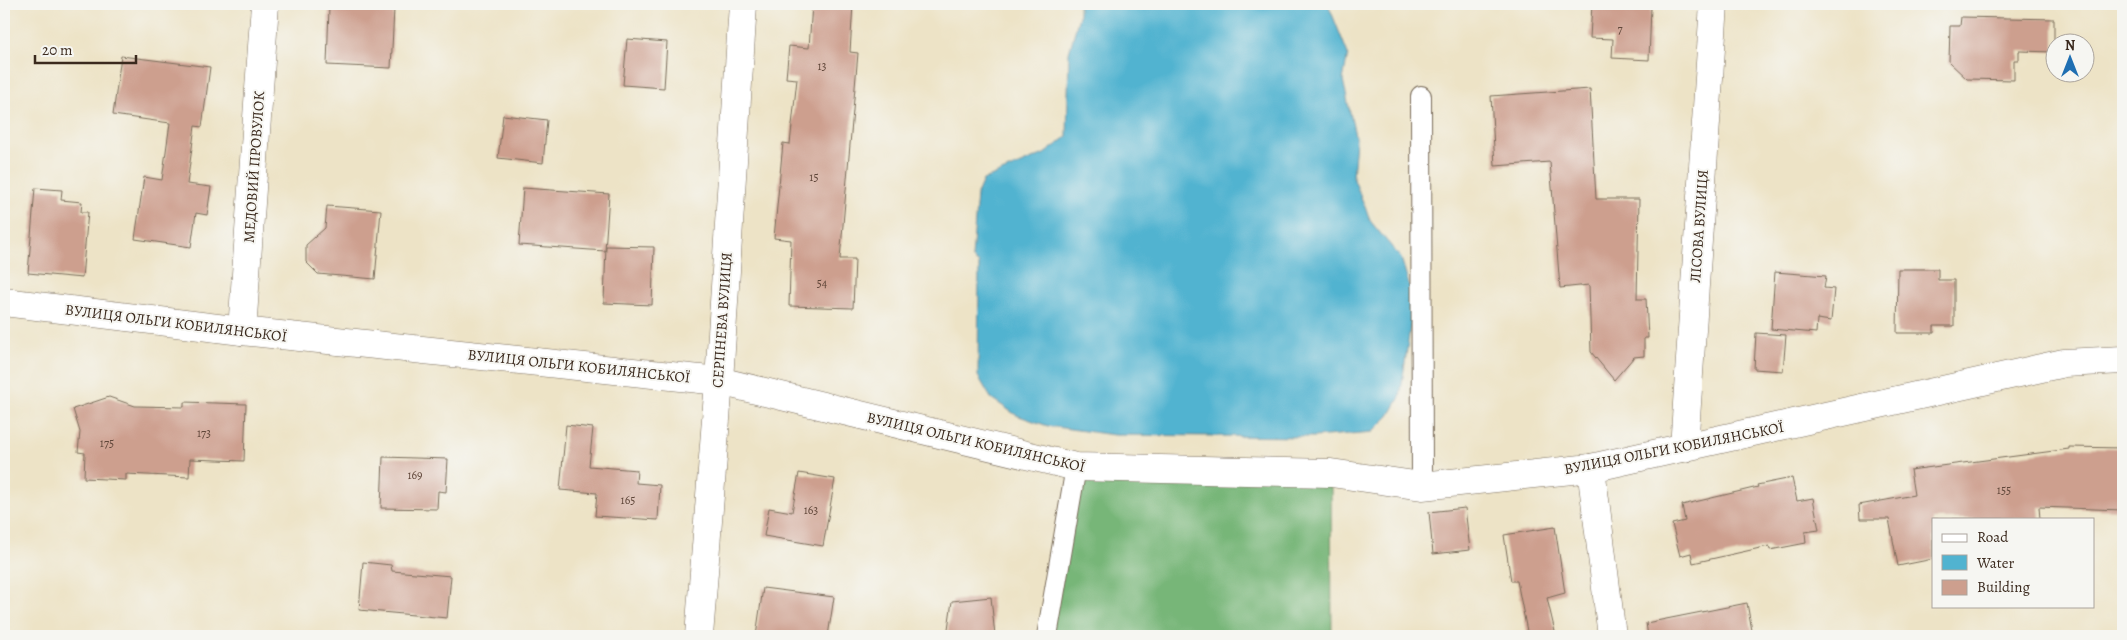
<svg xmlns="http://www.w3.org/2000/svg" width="2127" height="640" font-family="Alegreya,serif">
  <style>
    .forest { fill: #77b678; stroke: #59704b }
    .water { fill: #51b3d0; stroke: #466e77 }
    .building { fill: #cd9f8e }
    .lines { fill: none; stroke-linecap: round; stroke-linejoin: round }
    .lane-casing { stroke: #796b59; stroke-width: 22 }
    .street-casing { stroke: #796b59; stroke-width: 29 }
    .lane { stroke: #fff; stroke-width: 20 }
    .street { stroke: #fff; stroke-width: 28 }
    .labels { text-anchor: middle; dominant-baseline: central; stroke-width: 4; stroke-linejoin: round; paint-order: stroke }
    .number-label { font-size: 12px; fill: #60473a }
    .street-label { font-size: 15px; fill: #3b2a1e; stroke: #f6f6f2 }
  </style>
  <rect width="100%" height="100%" fill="#f6f6f2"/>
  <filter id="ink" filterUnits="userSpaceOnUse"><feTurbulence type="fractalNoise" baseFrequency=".02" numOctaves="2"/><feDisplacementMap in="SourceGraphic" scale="10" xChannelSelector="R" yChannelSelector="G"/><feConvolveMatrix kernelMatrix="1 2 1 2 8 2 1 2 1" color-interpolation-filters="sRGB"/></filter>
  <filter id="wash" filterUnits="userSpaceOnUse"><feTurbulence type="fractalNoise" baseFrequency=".0096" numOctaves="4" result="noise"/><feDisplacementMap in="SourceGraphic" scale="20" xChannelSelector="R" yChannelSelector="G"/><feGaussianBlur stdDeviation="1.12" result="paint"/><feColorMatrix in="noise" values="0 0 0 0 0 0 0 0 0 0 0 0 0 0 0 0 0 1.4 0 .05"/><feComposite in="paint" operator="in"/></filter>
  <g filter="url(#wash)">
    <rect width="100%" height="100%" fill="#ede3c6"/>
    <path class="forest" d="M1076,467L1331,473L1332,636H1047Z"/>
    <path class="water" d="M1079,4H1328L1348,54L1343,80L1356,140L1353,177L1371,222L1401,258L1414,301L1400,397L1389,416L1373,432L1314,437L1114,435L1048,426L1016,415L991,398L978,376L979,264L972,258L977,194L983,180L1044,154L1067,137L1069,53L1079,16Z"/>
    <g id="blocks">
      <g class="building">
        <path d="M812,4H853L850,52L858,53L840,259H855L853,308L789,306L791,240L774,238L783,143L790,144L797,79L786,78L789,46L809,48Z"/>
        <path d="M1592,4L1651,7L1649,60L1612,58L1613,39L1590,38Z"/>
        <path d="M329,7L394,9L391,68L327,65Z"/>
        <path d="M1961,17L2054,19V52L2019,51V60H2014V80L1967,79L1949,62L1950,26H1960Z"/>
        <path d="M627,39L667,42L664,88L623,85Z"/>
        <path d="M121,56L210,67L202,127L195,126L187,184L211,187L207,215L196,213L191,247L135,239L144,177L162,180L170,123L113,115Z"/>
        <path d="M1590,89L1596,199H1639L1637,299H1646L1648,338H1644V356L1634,357L1614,380L1591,352L1589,285L1560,288L1550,162L1495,166L1491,96Z"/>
        <path d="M503,115L547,120L543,163L498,158Z"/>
        <path d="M35,188L62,190L61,200L82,202L81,212H88L82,278L28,273Z"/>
        <path d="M523,188L609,194L605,251L519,245Z"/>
        <path d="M327,206L381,210L375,279L318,274L306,262V245L325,228Z"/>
        <path d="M606,246L654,247L652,305L604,303Z"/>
        <path d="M1898,269H1938V280H1954V326H1934V333H1897Z"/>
        <path d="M1775,272L1826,276L1824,288L1834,289L1831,321L1817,319L1816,333L1771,329Z"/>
        <path d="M1756,333L1786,335L1783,371L1754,369Z"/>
        <path d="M109,397L135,406L184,407V402L246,404L244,461L190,459L189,477L126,474V480L84,478L85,453L78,452L80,432L73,409Z"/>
        <path d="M566,425L593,428L589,466L637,470L636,483L660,485L658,520L595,516L597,493L560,490Z"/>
        <path d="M2069,447L2123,448L2122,510L2039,507L2040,519H1933V559L1898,566L1889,519H1860L1859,505L1914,495L1910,470L2069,449Z"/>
        <path d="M383,457L448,459L446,492L438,491L437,509L381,508Z"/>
        <path d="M799,473L835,479L823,546L764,536L769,508L792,512Z"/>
        <path d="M1792,478L1797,501L1813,498L1819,530L1805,532L1806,543L1770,550L1769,546L1693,563L1691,553L1680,556L1672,524L1685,521L1682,505L1758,487L1757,485Z"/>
        <path d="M1465,508L1470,550L1433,554L1429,512Z"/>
        <path d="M1555,527L1565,593L1547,598L1556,636H1528L1517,581H1511L1504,535Z"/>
        <path d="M363,562L391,565L392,571L451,576L447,618L359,610Z"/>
        <path d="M763,588L834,597L828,636H756Z"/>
        <path d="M991,597L995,636H947L952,601Z"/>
        <path d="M1747,603L1753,636H1648L1646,623Z"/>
      </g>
    </g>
  </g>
  <g filter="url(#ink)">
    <use href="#blocks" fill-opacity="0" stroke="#796b59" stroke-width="1"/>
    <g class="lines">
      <defs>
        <g id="lane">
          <path d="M1421,96L1422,486"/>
          <path d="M1047,636L1076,467"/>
        </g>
        <g id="street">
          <path d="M4,302L242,331L719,381L1076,467L1331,473L1422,486L1591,468L2064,363L2123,360"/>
          <path d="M242,331L265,4"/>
          <path d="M1684,448L1714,4"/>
          <path d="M1591,468L1612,636"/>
          <path d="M699,636L719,381L743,4"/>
        </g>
      </defs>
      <use href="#lane" class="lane-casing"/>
      <use href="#street" class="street-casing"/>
      <use href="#lane" class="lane"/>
      <use href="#street" class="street"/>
    </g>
  </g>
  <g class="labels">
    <g class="number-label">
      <text x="1620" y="29">7</text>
      <text x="822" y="66">13</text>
      <text x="814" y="177">15</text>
      <text x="822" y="283">54</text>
      <text x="204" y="433">173</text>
      <text x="107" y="443">175</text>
      <text x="415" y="475">169</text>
      <text x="2004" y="490">155</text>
      <text x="628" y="500">165</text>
      <text x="811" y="510">163</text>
    </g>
    <g class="street-label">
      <text transform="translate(254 167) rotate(-86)">МЕДОВИЙ ПРОВУЛОК</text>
      <text transform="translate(1699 226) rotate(-86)">ЛІСОВА ВУЛИЦЯ</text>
      <text transform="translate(722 320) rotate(-86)">СЕРПНЕВА ВУЛИЦЯ</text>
      <text transform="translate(176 323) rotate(7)">ВУЛИЦЯ ОЛЬГИ КОБИЛЯНСЬКОЇ</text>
      <text transform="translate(579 366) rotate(6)">ВУЛИЦЯ ОЛЬГИ КОБИЛЯНСЬКОЇ</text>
      <text transform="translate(976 442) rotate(13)">ВУЛИЦЯ ОЛЬГИ КОБИЛЯНСЬКОЇ</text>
      <text transform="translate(1674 448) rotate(-11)">ВУЛИЦЯ ОЛЬГИ КОБИЛЯНСЬКОЇ</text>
    </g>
  </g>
  <rect width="2127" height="640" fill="none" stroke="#f6f6f2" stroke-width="20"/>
  <rect x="1932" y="518" width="162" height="90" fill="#f6f6f2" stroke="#aba49d"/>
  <rect x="1942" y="534" width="25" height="8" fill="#ffffff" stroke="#aba49d"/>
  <text x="1977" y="542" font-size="15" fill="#3b2a1e">Road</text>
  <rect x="1942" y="555" width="25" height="15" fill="#51b3d0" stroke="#aba49d"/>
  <text x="1977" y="568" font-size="15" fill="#3b2a1e">Water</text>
  <rect x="1942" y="580" width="25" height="15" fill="#cd9f8e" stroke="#aba49d"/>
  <text x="1977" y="592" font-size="15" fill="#3b2a1e">Building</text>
  <g transform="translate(2070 58)"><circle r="24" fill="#f6f6f2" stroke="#aba49d"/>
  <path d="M0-4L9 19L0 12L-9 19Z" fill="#1f6fb2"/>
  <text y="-8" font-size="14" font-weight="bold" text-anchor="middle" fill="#3b2a1e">N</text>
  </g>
  <path d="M35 55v8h101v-8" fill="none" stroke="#3b2a1e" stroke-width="2.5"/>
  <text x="42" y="55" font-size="15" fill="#3b2a1e" stroke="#f6f6f2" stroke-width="4" paint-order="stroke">20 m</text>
</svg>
